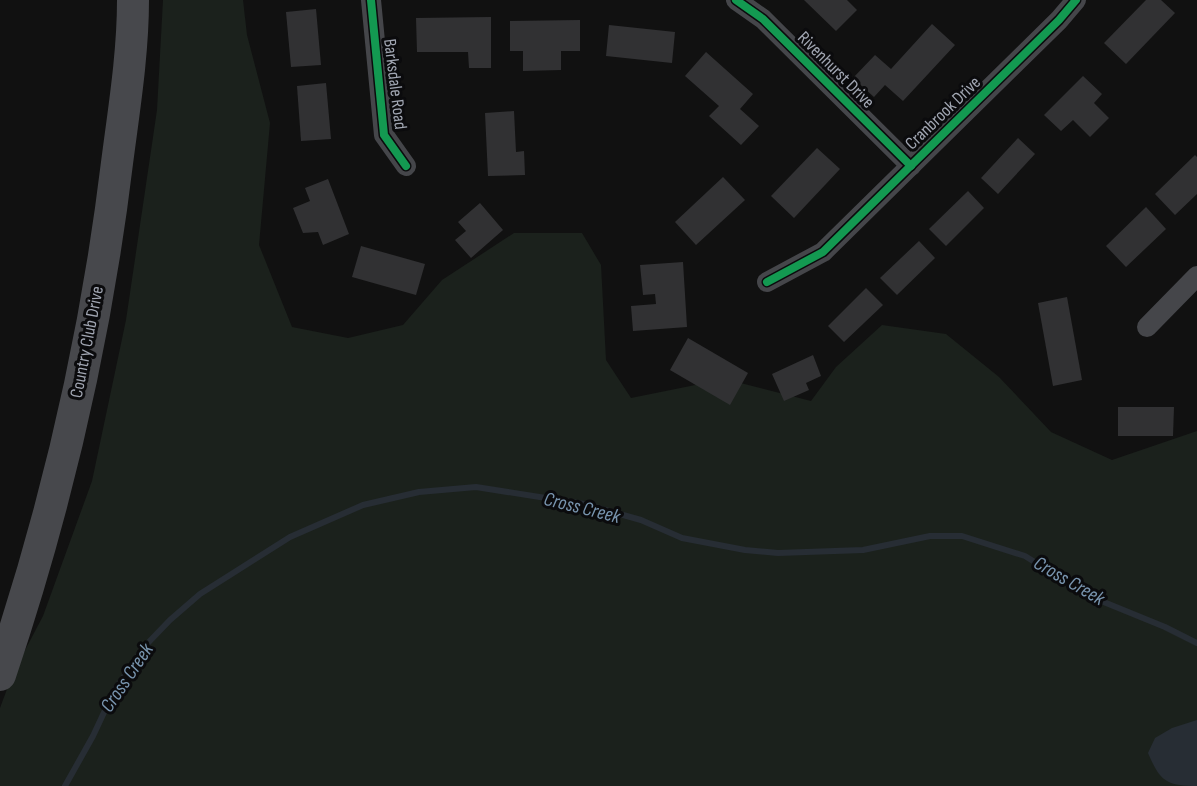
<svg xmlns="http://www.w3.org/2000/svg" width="1197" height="786" font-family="'Sofia Sans Condensed',sans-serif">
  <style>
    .green { fill: #1b211c }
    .water { fill: #272d34 }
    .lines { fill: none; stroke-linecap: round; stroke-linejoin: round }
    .stream { stroke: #272d34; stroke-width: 6 }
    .building { fill: #313133 }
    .street { stroke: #45464a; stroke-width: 20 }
    .primary { stroke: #47484c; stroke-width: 32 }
    .cycleway-casing { stroke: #0b0b0d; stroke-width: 11 }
    .cycleway { stroke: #139951; stroke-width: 8 }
    .labels { text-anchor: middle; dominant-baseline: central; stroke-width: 6; stroke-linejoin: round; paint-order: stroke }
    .street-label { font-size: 18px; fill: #a1a6b2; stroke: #0b0b0d }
    .water-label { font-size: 20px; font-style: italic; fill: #7894ae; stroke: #0b0b0d }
  </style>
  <rect width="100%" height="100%" fill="#111"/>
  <path class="green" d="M163,0H243L247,35L270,123L259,245L292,327L348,338L403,325L442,280L514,233H582L601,265L606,360L631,398L725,379L811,401L836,367L882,325L946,334L999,377L1051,432L1112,460L1197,431V786H0V708L13,673L43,616L92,481L126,320L157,110Z"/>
  <path class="water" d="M1197,720V786C1166,786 1160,781 1148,753L1155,738L1172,728Z"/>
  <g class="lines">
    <path class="stream" d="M65,786L93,736L114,691L145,646L170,620L200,594L290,537L363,505L419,492L476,487L584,504L641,520L682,538L745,550L778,553L863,550L930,536H962L1025,556L1089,596L1165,627L1197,643"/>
  </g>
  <g class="building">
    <path d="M804,0H847L857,10L836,31Z"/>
    <path d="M1146,0H1161L1175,13L1126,64L1104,43Z"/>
    <path d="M316,9L321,65L291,67L286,12Z"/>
    <path d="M491,17V68H469L468,52H417L416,18Z"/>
    <path d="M580,20V51H561V70L523,71V51H510V21Z"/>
    <path d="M932,24L955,45L903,101L885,85L874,97L853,78L875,55L891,69Z"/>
    <path d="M609,25L675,32L672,63L606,56Z"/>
    <path d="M706,52L753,94L740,109L759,126L741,145L709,116L719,106L685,76Z"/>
    <path d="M1083,76L1102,94L1094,103L1109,118L1090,137L1073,120L1061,131L1044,115Z"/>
    <path d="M326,83L331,139L301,141L297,86Z"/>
    <path d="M514,111L516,152L524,151L525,175L488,176L485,113Z"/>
    <path d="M1018,138L1035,154L998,194L981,178Z"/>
    <path d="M817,148L840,169L794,218L771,196Z"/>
    <path d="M1195,155L1197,157V194L1175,215L1155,194Z"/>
    <path d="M723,177L745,200L696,245L675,222Z"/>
    <path d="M328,179L349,234L323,245L318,232L303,233L293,208L310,201L305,188Z"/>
    <path d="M968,191L984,208L946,246L929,229Z"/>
    <path d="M480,203L503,230L471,258L455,240L466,231L458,222Z"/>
    <path d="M1146,207L1166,229L1126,267L1106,246Z"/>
    <path d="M919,241L935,258L897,295L880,278Z"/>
    <path d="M361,246L425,264L416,295L352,277Z"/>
    <path d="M683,262L687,327L633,331L631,306L656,304L655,294L643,295L640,265Z"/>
    <path d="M866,288L883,305L844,342L828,326Z"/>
    <path d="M1067,297L1082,380L1053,386L1038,303Z"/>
    <path d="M688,338L748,373L730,405L670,370Z"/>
    <path d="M813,355L821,376L806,383L809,390L784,401L772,374Z"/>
    <path d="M1118,407H1174L1173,436H1118Z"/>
  </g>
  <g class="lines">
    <g class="street">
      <path d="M371,0L384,135L406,166"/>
      <path d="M736,0L763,19L911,166"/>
      <path d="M767,282L823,252L1059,20L1076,0"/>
      <path d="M1147,327L1197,276"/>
    </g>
    <path class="primary" d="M0,675C56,509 96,337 117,163C124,109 133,54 133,0"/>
    <defs>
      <g id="cycleway">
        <path d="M371,0L384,135L406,166"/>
        <path d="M736,0L763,19L911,166"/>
        <path d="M767,282L823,252L1059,20L1076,0"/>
      </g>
    </defs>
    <use href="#cycleway" class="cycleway-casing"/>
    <use href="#cycleway" class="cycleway"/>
  </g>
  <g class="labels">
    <g class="street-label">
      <text transform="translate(836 70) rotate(45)">Rivenhurst Drive</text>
      <text transform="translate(395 84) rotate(83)">Barksdale Road</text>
      <text transform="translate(943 113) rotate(-44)">Cranbrook Drive</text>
      <text transform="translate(87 342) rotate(-79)">Country Club Drive</text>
    </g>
    <g class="water-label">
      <text transform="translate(582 508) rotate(14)">Cross Creek</text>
      <text transform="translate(1069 581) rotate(30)">Cross Creek</text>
      <text transform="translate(127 678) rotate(-56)">Cross Creek</text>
    </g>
  </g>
</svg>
